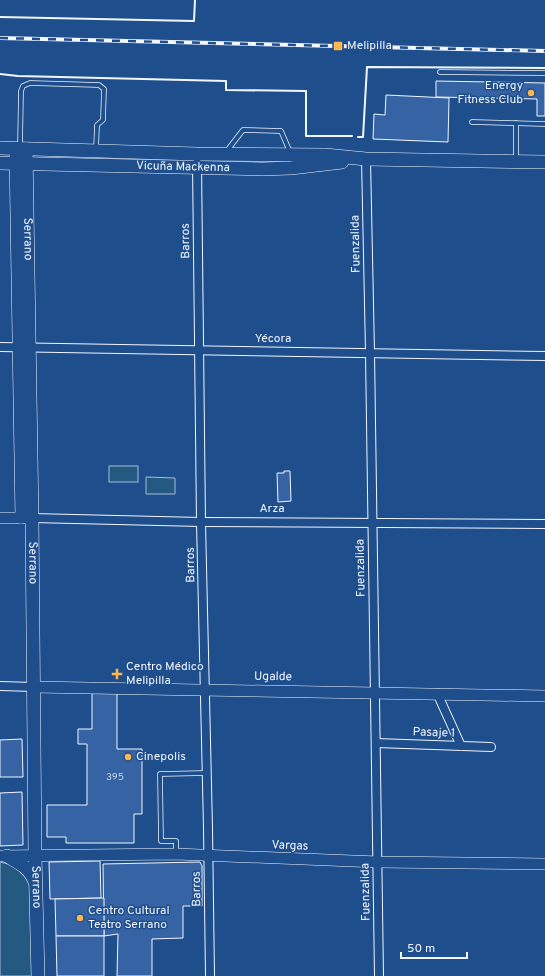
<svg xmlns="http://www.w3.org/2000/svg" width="545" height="976" font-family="Overpass,sans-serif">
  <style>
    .green { fill: #245a82; stroke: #a8bbd7 }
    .building { fill: #3563a3; stroke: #f2f6ff }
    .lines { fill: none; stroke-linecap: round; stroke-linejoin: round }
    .lane-casing { stroke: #f2f6ff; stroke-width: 5.5 }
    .street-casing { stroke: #f2f6ff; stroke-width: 10 }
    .secondary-casing { stroke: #f2f6ff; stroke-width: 12 }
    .primary-casing { stroke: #f2f6ff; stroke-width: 14 }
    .lane { stroke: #1f4e8c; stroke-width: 4 }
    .street { stroke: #1f4e8c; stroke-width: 8 }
    .secondary { stroke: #1f4e8c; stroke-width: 11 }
    .primary { stroke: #1f4e8c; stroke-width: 13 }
    .rail-casing { stroke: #f2f6ff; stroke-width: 4 }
    .rail { stroke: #1f4e8c; stroke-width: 2.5; stroke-dasharray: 8; stroke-linecap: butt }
    .wall { stroke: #f2f6ff; stroke-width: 2 }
    .poi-dot { fill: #ffb74d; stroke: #1f4e8c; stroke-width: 1.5 }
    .labels { text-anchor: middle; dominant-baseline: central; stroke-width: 3; stroke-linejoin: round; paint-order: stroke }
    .number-label { font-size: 10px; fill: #c3d1e8 }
    .poi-label { font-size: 12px; fill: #f2f6ff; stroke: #1f4e8c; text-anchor: start }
    .street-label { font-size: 12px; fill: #f2f6ff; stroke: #1f4e8c }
  </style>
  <rect width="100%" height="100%" fill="#1f4e8c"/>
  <g class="green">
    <rect x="109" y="466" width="29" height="16"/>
    <path d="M146,477L175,478V494H146Z"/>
    <path d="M0,862L12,865L26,873L30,886L32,976H0Z"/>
  </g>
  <g class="building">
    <path d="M436,81L545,83V116H537V99L436,97Z"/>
    <path d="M386,95L449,98L448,142L373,139L374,114L385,115Z"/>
    <path d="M284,471H290L291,501L278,502L277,473H284Z"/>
    <path d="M92,692H117V749H142V814H134V843H66V837H47V805H87V744H78V729H92Z"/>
    <path d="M22,739L23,777H0V740Z"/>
    <path d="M22,792L23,845L0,846V793Z"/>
    <path d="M100,861L101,898L50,899L49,862Z"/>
    <path d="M200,862L202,866V906H183V938L152,939V976H117L118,934L104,936L103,864Z"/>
    <path d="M104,898V936H56L55,899Z"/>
    <path d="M56,936H104V976H57Z"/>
  </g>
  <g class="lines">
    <defs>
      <g id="lane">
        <path d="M440,72L545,73"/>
        <path d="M472,122L545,124"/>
        <path d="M20,147L21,91L23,86L30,83L99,85L104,89L103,120L97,125L96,150"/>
        <path d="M226,152L243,130L281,131L290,152"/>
        <path d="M516,159V123"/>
        <path d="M176,853V841H161L160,774L207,773"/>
      </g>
      <g id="street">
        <path d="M366,159L370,352L379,976"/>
        <path d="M197,163L201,522L208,828L210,976"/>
        <path d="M0,347L545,356"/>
        <path d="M32,518L201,522L545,524"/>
        <path d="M0,686L34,687"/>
        <path d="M437,693L461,746"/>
        <path d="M376,743L491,747"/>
      </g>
      <g id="secondary">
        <path d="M15,156L21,518"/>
        <path d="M0,518H27"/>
        <path d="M34,687L545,696"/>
        <path d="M0,856L176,854L378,862L545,864"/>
      </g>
      <g id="primary">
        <path d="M0,148L197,154L325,155L366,159L545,162"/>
        <path id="s1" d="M26,149L32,518L35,856L38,976"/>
        <path id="s2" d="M0,163L262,169L291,168L342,162"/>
        <path d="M7,856C19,863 29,867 35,882"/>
      </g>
    </defs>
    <use href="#lane" class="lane-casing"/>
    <use href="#street" class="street-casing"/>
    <use href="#secondary" class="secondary-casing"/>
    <use href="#primary" class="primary-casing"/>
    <use href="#lane" class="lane"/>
    <use href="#street" class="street"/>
    <use href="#secondary" class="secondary"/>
    <use href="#primary" class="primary"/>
    <defs>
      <path id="rail" d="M0,38L545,51"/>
    </defs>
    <use href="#rail" class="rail-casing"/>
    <use href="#rail" class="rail"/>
    <g class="wall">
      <path d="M0,17L194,21L195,0"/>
      <path d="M0,74L18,76L226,81V90L306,91V136H352"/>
      <path d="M358,137H363L367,67L545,68"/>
    </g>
  </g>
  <g class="poi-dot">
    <rect x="333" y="41" width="10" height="10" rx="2"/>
    <circle cx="531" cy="93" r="4"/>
    <path d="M115 668h4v4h4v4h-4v4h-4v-4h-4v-4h4z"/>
    <circle cx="128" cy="757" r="4"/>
    <circle cx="80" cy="918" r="4"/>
  </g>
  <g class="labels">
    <g class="number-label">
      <text x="115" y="777">395</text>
    </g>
    <g class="poi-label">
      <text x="347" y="46">Melipilla</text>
      <text x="523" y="86" text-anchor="end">Energy<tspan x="523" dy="14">Fitness Club</tspan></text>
      <text x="126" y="667">Centro Médico<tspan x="126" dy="14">Melipilla</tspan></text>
      <text x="136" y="757">Cinepolis</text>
      <text x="88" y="911">Centro Cultural<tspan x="88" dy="14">Teatro Serrano</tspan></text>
    </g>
    <g class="street-label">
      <text stroke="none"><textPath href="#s2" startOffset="183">Vicuña Mackenna</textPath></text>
      <text stroke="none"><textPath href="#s1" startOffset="90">Serrano</textPath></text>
      <text transform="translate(186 241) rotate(-91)">Barros</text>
      <text transform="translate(356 244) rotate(-91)">Fuenzalida</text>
      <text x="273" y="339">Yécora</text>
      <text x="272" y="509">Arza</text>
      <text stroke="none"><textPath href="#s1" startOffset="414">Serrano</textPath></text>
      <text transform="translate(191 565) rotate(-91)">Barros</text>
      <text transform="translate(361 568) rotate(-91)">Fuenzalida</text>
      <text transform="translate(273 677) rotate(1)">Ugalde</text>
      <text transform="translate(434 733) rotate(2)">Pasaje 1</text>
      <text transform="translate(290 846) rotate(2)">Vargas</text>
      <text stroke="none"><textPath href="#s1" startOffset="738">Serrano</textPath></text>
      <text transform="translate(197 889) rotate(-91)">Barros</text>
      <text transform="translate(366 892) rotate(-91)">Fuenzalida</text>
    </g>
  </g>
  <path d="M401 952v6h66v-6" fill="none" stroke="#f2f6ff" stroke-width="2"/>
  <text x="407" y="952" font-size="12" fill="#f2f6ff" stroke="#1f4e8c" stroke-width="3" paint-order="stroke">50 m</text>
</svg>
